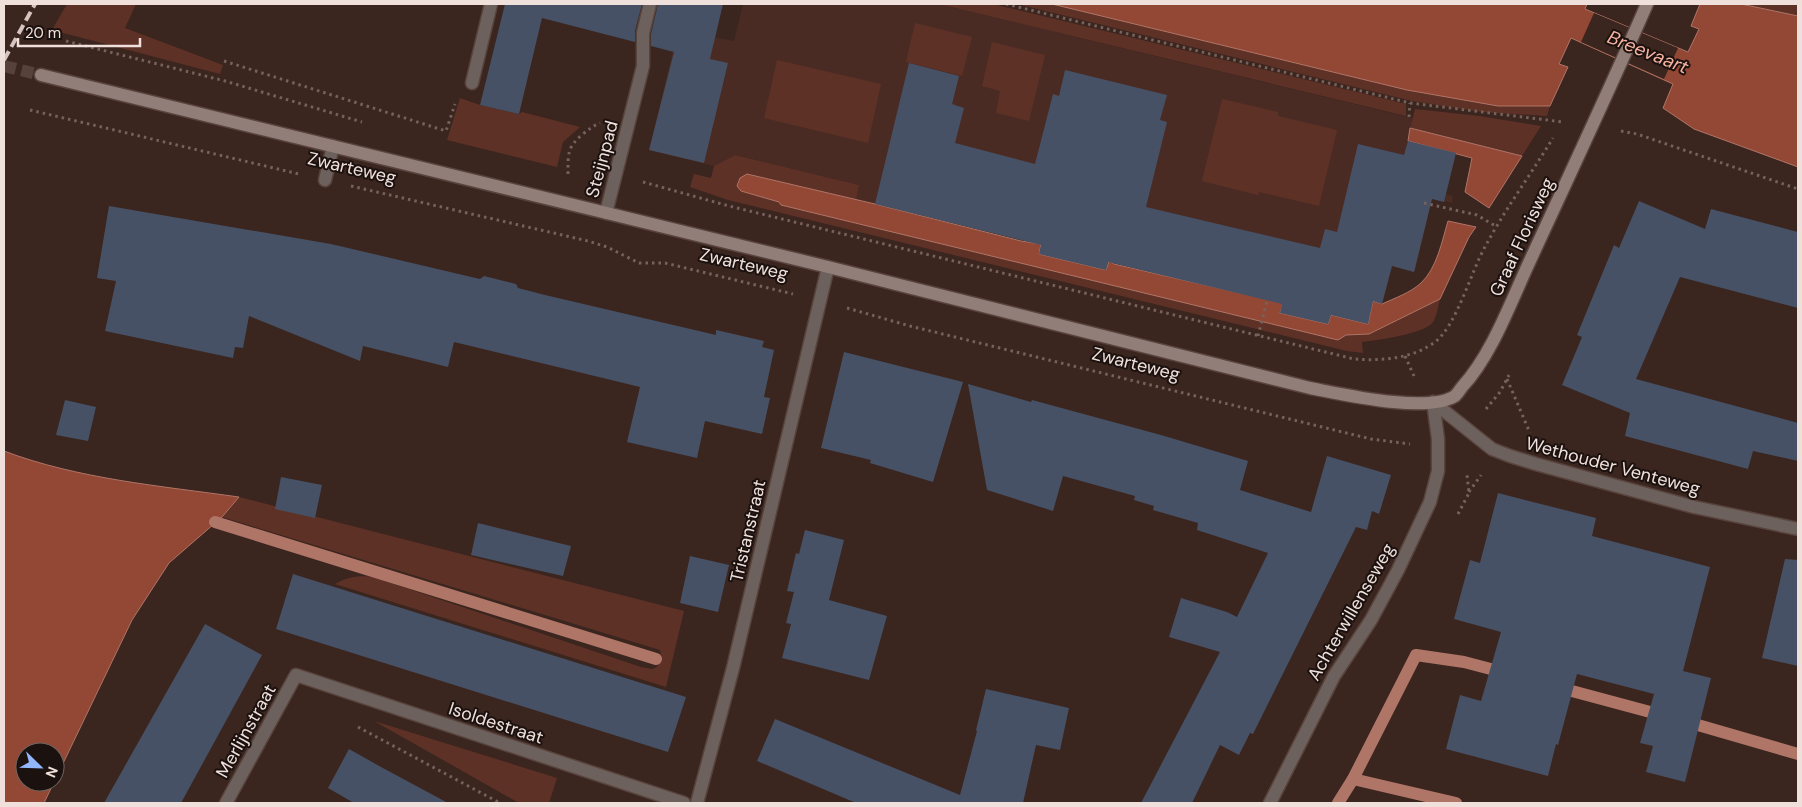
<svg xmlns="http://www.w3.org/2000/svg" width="1802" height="807" font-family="'DM Sans',sans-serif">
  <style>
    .built { fill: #492b24 }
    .green { fill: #5e3126 }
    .water { fill: #934735; stroke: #af7567; fill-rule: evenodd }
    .pier { fill: #3b251f }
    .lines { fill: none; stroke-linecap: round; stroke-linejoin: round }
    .stream { stroke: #af7567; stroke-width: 12 }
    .building { fill: #465165 }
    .secondary-tunnel { stroke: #56413b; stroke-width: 12; stroke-dasharray: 12 6; stroke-linecap: butt }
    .lane-casing { stroke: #58433d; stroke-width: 15 }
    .street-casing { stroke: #58433d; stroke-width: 15 }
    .secondary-casing { stroke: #58433d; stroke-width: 15 }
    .path { stroke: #76625c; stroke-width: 3; stroke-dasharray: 2.5 4; stroke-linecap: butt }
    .lane { stroke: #6d615d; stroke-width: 12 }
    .street { stroke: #6d615d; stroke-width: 12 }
    .secondary { stroke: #917e79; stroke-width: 12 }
    .rail { stroke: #d5c4c0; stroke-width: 4; stroke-dasharray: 10 5; stroke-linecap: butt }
    .labels { text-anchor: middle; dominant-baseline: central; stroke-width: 4; stroke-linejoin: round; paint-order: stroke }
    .street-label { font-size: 18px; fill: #f0e0dc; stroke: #1b110e }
    .water-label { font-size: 19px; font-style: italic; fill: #f6b3a2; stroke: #1b110e }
  </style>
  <rect width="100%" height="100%" fill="#3b251f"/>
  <path class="built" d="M743,4H939L1412,118L1408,141L1456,153L1446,194L1453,196L1452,203L1426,197L1421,215L1428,217L1415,271L1392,266L1382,304L1328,324L1280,313L1277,303L1109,261L1106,270L1039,254L1041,245L856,200L859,185L735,155L714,166L649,150L678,30L734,41Z"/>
  <g class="green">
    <path d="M67,4H136L125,28L223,65L220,74L52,30Z"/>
    <path d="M939,4H993L1406,104V116Z"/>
    <path d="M1017,4H1052L1498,106H1550L1547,116L1482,112L1412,101Z"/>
    <path d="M1741,4H1798V16Z"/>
    <path d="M915,23L972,37L962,76L906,62Z"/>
    <path d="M992,42L1045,55L1029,121L996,113L1000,91L982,86Z"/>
    <path d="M777,60L881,84L868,143L764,118Z"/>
    <path d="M460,98L480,105L519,114L522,112L580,127L563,142L557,167L447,140Z"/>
    <path d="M1222,99L1278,112V116L1337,130L1319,206L1259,192L1258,195L1202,181Z"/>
    <path d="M1415,109L1479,116L1541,126L1522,156L1410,128Z"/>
    <path d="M735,155L859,185L856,200L747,174L741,191L779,202L1346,335L1369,334L1440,299C1438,306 1437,316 1433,322C1425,334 1377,340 1362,342L1363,353L1347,351L728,200L690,187L694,174L711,178L714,166Z"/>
    <path d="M239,497L684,611L666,687L335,584C347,577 359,575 373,577L641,667L652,669L657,667L661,656L660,650L222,517Z"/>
    <path d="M374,721L557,778L549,803H519Z"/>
  </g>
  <g class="water">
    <path d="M1052,4H1587L1585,9L1688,52L1699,29L1691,26L1700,4H1741L1798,16V167L1694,129L1663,108L1673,84L1571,38L1559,64L1568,67L1550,106H1498L1407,90Z"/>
    <path d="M1410,128L1522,156L1489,208L1465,192L1472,158L1408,141Z"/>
    <path d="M747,174L875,204L1021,241L1041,244L1039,254L1106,270L1109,261L1114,264L1283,303L1280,313L1328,324L1331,315L1368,324L1373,301L1382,304C1395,298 1410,293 1421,283C1437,268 1442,241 1448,221L1476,227L1469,237L1440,299L1369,334L1346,335L1338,340L781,205L779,202L741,191L737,186L740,178Z"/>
    <path d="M4,451C78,479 161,486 239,497L222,517L169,563L132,620L44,803H4ZM25,752H55V782H25Z"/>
  </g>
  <path class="pier" d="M1594,13L1678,48L1664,79L1581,42Z"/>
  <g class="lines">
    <g class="stream">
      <path d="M215,522L656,659"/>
      <path d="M1557,687L1665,716"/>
      <path d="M1684,721L1798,754"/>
      <path d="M1353,779L1456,803"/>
      <path d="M1338,803L1353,779L1416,655L1464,662L1506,673"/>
    </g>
  </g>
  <g class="building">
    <path d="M505,4H642L635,31V42L542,18L519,114L480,105Z"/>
    <path d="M658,4H723L710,59L728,63L704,163L649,150L674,52L651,46V34Z"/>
    <path d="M909,63L959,76L952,104L964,108L955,143L1035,164L1053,94L1059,96L1065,70L1167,95L1160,120L1167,122L1146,207L1320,248L1325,229L1337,232L1358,144L1404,155L1408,141L1456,153L1444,202L1432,199L1414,272L1392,266L1382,304L1373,301L1368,324L1331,315L1328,324L1280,313L1282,304L1108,262L1106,270L1039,254L1041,245L875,204Z"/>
    <path d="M1639,201L1705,229L1711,209L1798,232V308L1680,277L1636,379L1798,423V461L1753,451L1748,469L1625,436L1630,413L1562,385L1582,337L1577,335L1614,245L1619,248Z"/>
    <path d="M109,206L331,244L480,279L484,276L516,284L518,288L545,295L716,335V330L764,341L762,347L774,350L764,397L770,398L762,434L705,421L697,458L627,442L640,387L454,342L448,367L363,346L360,361L249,316L243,348L235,347L233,358L105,331L116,281L97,278Z"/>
    <path d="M844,352L963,382L933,482L870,463L871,460L821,448Z"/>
    <path d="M968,384L1031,402L1032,400L1161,435L1248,461L1240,490L1311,512L1327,456L1391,475L1379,514L1372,511L1367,530L1356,527L1253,734L1250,733L1239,755L1220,745L1192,803H1141L1220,652L1169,637L1181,598L1227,612L1237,617L1268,553L1197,530L1198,523L1153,510L1154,506L1134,500L1135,496L1063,476L1053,511L987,490Z"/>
    <path d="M65,400L96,407L88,441L56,435Z"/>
    <path d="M281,477L322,485L315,518L275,509Z"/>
    <path d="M1498,493L1596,518L1592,536L1710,567L1683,671L1711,678L1685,782L1646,772L1653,746L1640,743L1654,694L1577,674L1558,745L1556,744L1548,776L1446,749L1460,695L1481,701L1501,632L1454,619L1470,560L1480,563Z"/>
    <path d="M478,523L571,546L563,576L471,555Z"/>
    <path d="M805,530L844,540L829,600L887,616L869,680L782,658L791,624L786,623L794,592L787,591L796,553L799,554Z"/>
    <path d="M690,556L729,565L718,612L680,603Z"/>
    <path d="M1785,559L1798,560V666L1762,658Z"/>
    <path d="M293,574L686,697L668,752L276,629Z"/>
    <path d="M205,624L262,655L181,803H104Z"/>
    <path d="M986,689L1069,708L1060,750L1036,745L1023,803H856L757,761L775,719L960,795L977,731L976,730Z"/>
    <path d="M349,749L381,767L448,803H354L328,788Z"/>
  </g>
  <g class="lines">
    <path class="secondary-tunnel" d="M4,66L41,75"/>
    <defs>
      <path id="lane" d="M325,180L333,146"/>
      <g id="street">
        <path d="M472,83L491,4"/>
        <path d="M606,213L643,66V33L650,4"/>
        <path d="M1433,402L1492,449L1510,456L1536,464L1694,507L1798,529"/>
        <path d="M226,803L296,675L684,803"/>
        <path d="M697,803L733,668L828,267"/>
        <path d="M1270,803L1334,676L1371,620L1398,570L1430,502L1438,471V439L1433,402"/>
      </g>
      <path id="secondary" d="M41,75L828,267L1310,388C1342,394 1427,414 1455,396C1457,394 1460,390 1462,387C1491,356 1510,304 1528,265C1568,178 1609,91 1647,4"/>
    </defs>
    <use href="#lane" class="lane-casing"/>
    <use href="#street" class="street-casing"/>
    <use href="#secondary" class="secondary-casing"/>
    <g class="path">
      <path d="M1006,4L1410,103L1563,122"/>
      <path d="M66,41L225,81L362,122"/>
      <path d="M224,61L446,131L455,104"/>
      <path d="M30,110L299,174"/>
      <path d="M1409,117L1410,103"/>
      <path d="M1621,131L1637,134L1798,189"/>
      <path d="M568,174C568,154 567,147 583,134C589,129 593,126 600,123"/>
      <path d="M643,182L729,206L1354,359C1381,361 1412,359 1435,342C1457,325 1471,271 1486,245C1506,208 1531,174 1553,138"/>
      <path d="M351,186L588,241L607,247L639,263H665L793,294"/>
      <path d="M1424,203L1477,215L1497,227"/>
      <path d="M847,308L910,326L1371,439L1410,444"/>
      <path d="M1258,336L1267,301"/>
      <path d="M1405,356L1414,376"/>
      <path d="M1507,379L1530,433"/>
      <path d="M1486,409L1500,392L1509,375"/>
      <path d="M1469,492L1481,475"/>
      <path d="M1458,514L1469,493L1467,475"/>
      <path d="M358,727L500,803"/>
    </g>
    <use href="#lane" class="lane"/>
    <use href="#street" class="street"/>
    <use href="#secondary" class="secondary"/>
    <path class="rail" d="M4,60L35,4"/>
  </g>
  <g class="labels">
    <g class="street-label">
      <text transform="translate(602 159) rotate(-75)">Steijnpad</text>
      <text transform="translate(352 168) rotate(13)">Zwarteweg</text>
      <text transform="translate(1522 237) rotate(-65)">Graaf Florisweg</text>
      <text transform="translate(744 264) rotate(13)">Zwarteweg</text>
      <text transform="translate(1136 364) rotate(14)">Zwarteweg</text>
      <text transform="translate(1613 466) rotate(15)">Wethouder Venteweg</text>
      <text transform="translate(748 531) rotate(-77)">Tristanstraat</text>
      <text transform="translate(1351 612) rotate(-60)">Achterwillenseweg</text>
      <text transform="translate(496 723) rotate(18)">Isoldestraat</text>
      <text transform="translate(246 731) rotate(-61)">Merlijnstraat</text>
    </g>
    <g class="water-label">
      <text transform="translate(1648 52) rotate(22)">Breevaart</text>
    </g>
  </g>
  <rect width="1802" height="807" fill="none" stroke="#f0e0dc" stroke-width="10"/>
  <g transform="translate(40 767) rotate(113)"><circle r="24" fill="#1b110e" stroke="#706460"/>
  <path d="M0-4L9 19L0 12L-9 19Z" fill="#92b7fd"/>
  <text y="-8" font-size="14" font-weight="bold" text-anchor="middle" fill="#f0e0dc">N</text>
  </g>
  <path d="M18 38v8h122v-8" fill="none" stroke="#f0e0dc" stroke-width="2.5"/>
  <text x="25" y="38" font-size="15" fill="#f0e0dc" stroke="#1b110e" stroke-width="4" paint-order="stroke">20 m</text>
</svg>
